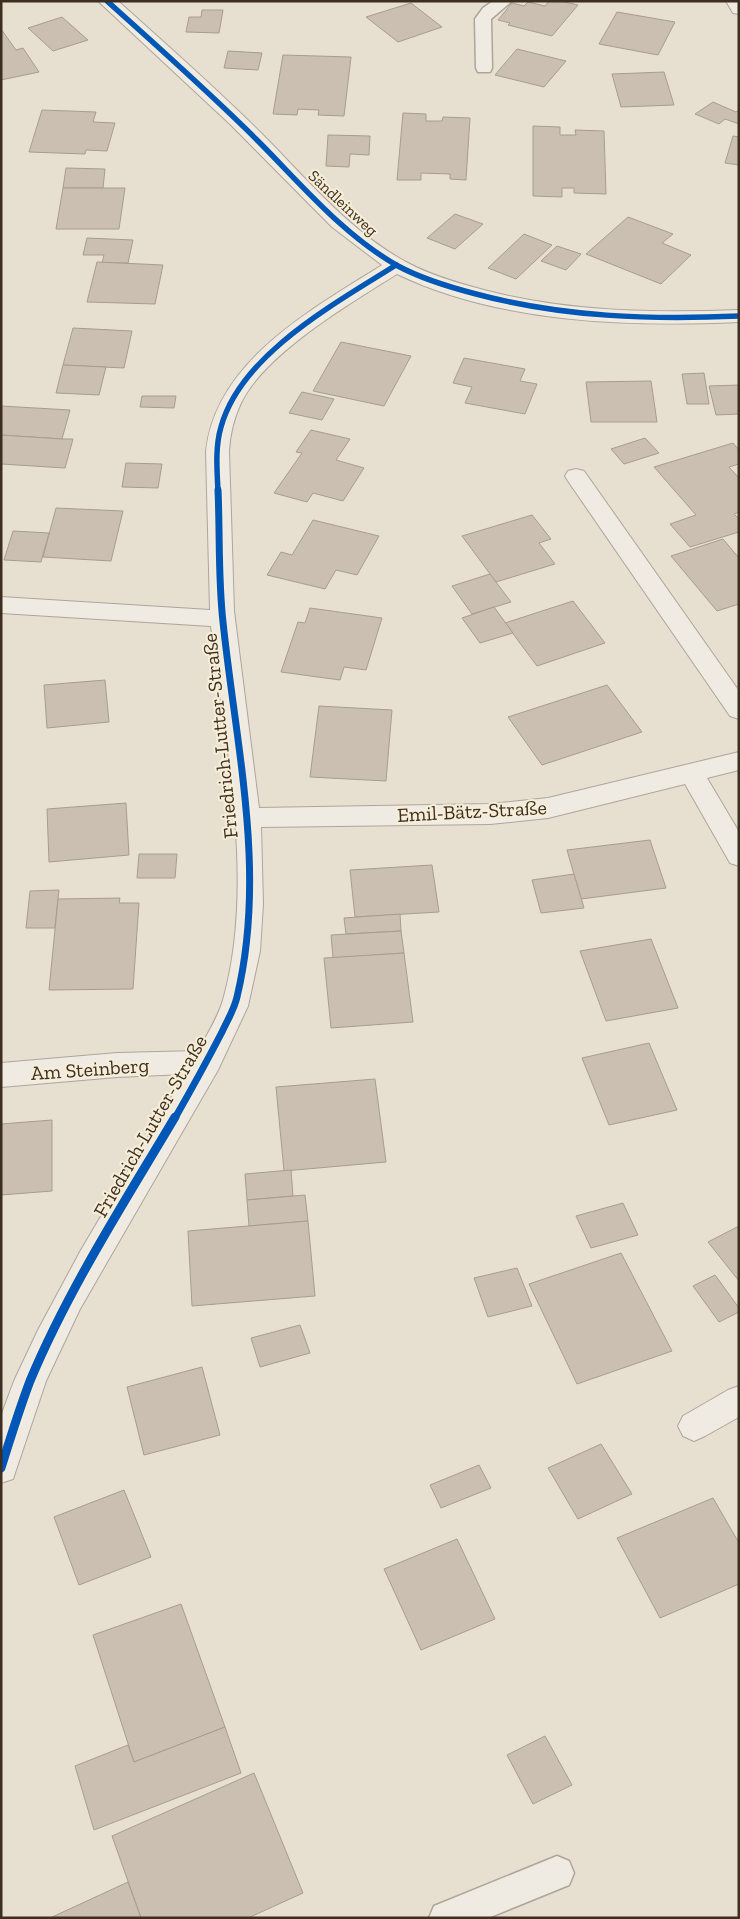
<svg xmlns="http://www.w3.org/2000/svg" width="740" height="1919" font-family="'Zilla Slab',serif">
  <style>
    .building { fill: #cbbfb2; stroke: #a89c90 }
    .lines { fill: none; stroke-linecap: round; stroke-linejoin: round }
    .service-casing { stroke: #ada599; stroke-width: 3 }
    .minor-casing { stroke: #ada599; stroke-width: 2 }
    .service { fill: #efebe3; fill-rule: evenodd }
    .minor { fill: #efebe3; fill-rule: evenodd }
    .cycleway-far2-casing { stroke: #f7eed8; stroke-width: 8 }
    .cycleway-far1-casing { stroke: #f7eed8; stroke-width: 10 }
    .cycleway-casing { stroke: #f7eed8; stroke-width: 12 }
    .cycleway-far2 { stroke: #0057b8; stroke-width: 5.5 }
    .cycleway-far1 { stroke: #0057b8; stroke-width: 7 }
    .cycleway { stroke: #0057b8; stroke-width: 9 }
    .labels { text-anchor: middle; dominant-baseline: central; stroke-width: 4; stroke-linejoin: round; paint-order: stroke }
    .far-street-label { font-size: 16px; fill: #3d2e20; stroke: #f7eed8 }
    .street-label { font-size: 20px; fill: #3d2e20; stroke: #f7eed8 }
  </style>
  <rect width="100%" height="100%" fill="#e7e0d1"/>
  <g class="building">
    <path d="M549,1H561L578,5L552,36L508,25L510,23L498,20L512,3L524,6L528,2L545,6Z"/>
    <path d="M411,3L442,27L398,42L366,17Z"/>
    <path d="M202,10H223L219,33L186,32L189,17H201Z"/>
    <path d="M617,12L675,22L658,55L599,44Z"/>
    <path d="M62,17L88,40L53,51L28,28Z"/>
    <path d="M1,29L16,50L23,48L39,72L1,80Z"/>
    <path d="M517,49L566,61L544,87L495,75Z"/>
    <path d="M228,51L262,53L258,70L224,68Z"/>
    <path d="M283,55L351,57L344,116L318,115L319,110L298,109L297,115L273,114Z"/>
    <path d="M664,72L674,105L621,107L612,74Z"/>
    <path d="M713,102L736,112L739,110V124L725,119L719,124L695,114Z"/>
    <path d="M42,110L96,112L93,122L115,123L107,151L86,150L85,154L29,152Z"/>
    <path d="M403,113L426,114V121H442L443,117L470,118L466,180L450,179V174L421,173V180H397Z"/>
    <path d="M533,126L560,127V135H576L575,130L604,131L606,194L574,193V188H562V197L533,196Z"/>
    <path d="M328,135L370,136L369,155L350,154L349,167L326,166Z"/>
    <path d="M733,136L739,137V165L725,163Z"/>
    <path d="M66,168L105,169L103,188H63Z"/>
    <path d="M63,188H125L119,229H56Z"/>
    <path d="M455,214L483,224L455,249L427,238Z"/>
    <path d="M628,217L673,234L662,243L691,255L661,284L586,254Z"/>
    <path d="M524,234L552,245L516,279L488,268Z"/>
    <path d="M87,238L133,240L128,263H102L104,255H83Z"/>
    <path d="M557,246L581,254L566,270L541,261Z"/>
    <path d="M97,262L163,265L155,304L87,302Z"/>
    <path d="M73,328L132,331L124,368L63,365Z"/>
    <path d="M341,342L411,356L384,406L313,391Z"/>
    <path d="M464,358L525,369L520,381L537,384L525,414L465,403L472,387L453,383Z"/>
    <path d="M63,365L106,367L99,395L56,393Z"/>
    <path d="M704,373L709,404H687L682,374Z"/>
    <path d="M651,381L657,422H591L586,382Z"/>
    <path d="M739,385V414L716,415L709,386Z"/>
    <path d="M302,392L334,399L322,420L289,413Z"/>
    <path d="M142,396H176L174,408L140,407Z"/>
    <path d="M1,406L70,410L62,439L1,435Z"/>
    <path d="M311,430L350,439L336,460L364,468L343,501L313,493L307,502L274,493L302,453L296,452Z"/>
    <path d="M1,435L62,439H73L65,468L1,464Z"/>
    <path d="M645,438L659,453L624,464L611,449Z"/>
    <path d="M733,443L739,450V464L729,467L739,478V512L734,514L739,519V532L690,547L670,524L696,515L654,467Z"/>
    <path d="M126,463L162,464L158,488L122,487Z"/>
    <path d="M56,508L123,511L111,561L43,557Z"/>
    <path d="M532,515L551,539L539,543L555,564L496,582L462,536Z"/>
    <path d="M313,520L379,536L357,575L336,570L325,589L267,575L281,552L292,555Z"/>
    <path d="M13,531L49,533L41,562L4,560Z"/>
    <path d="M723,539L739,558V604L717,611L671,556Z"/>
    <path d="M490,574L511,602L472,614L452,586Z"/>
    <path d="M573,601L605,643L537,666L505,623Z"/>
    <path d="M494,607L513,633L480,643L462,618Z"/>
    <path d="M310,608L382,618L366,670L344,667L340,680L281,672L298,622L305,623Z"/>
    <path d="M105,680L109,722L47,728L44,685Z"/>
    <path d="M607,685L642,732L542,765L508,717Z"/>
    <path d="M319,706L392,710L386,781L310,777Z"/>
    <path d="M126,803L129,855L49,862L47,809Z"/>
    <path d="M650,840L666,888L581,899L567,850Z"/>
    <path d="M139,854H177L175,878H137Z"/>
    <path d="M432,865L439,912L355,917L350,870Z"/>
    <path d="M574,874L584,908L541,913L532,880Z"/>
    <path d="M59,890L55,928H26L30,891Z"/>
    <path d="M120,898L119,903H139L133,989L49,990L58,899Z"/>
    <path d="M400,914L401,931L346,934L344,918Z"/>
    <path d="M401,931L404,953L333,958L331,935Z"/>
    <path d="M651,939L678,1008L606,1021L580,951Z"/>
    <path d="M404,953L413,1022L331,1028L324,958Z"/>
    <path d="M649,1043L677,1110L609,1125L582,1058Z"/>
    <path d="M375,1079L386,1162L284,1171L276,1087Z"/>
    <path d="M52,1120V1191L1,1195V1124Z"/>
    <path d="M291,1170L293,1196L247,1200L245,1174Z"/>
    <path d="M305,1195L308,1221L249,1226L247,1200Z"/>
    <path d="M623,1203L638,1235L591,1248L576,1216Z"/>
    <path d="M308,1221L315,1296L192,1306L188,1231Z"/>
    <path d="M739,1226V1281L708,1242Z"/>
    <path d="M621,1253L672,1351L577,1384L529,1284Z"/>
    <path d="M517,1268L532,1306L488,1317L474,1278Z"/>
    <path d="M715,1275L739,1308V1312L719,1322L693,1286Z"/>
    <path d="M300,1325L310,1353L260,1367L251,1338Z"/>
    <path d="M202,1367L220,1435L144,1455L127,1387Z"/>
    <path d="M601,1444L632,1494L578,1519L548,1468Z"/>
    <path d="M479,1465L491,1488L441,1508L430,1485Z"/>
    <path d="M124,1490L151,1557L79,1585L54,1517Z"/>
    <path d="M713,1498L739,1543V1584L660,1618L617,1538Z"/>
    <path d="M457,1539L495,1619L421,1650L384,1569Z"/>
    <path d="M181,1604L225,1727L134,1762L93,1635Z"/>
    <path d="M225,1727L241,1773L94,1830L75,1766L128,1745L134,1762Z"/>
    <path d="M545,1736L572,1785L533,1804L507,1755Z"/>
    <path d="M254,1773L303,1893L248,1918H141L112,1836Z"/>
    <path d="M128,1882L141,1918H50Z"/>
  </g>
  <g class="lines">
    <defs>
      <g id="service">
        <path d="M493,1H512L491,19L492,68L490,72H478L476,68L475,19L483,8Z"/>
        <path d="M557,1856L569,1861L574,1873L569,1885L488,1918H429L434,1906Z"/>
      </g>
      <g id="minor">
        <path d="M98,1H118C167,45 216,88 262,134C307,179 349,231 406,262C430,275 457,283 484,290C567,312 653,313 739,310V322C627,327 499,323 397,274C351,303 265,353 241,403C234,418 230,434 229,451L234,611L259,808L490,804L548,798L739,752V770L707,778L739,832V866L730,863L685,784L548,818L490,824L261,827L263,904L260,951L248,1006L218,1070L80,1309L46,1381L13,1479L1,1483V1416L14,1381L38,1330L81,1250L185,1074L117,1077L1,1087V1063L117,1053L198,1051C207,1035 218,1017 223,1000C256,884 225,744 211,626L1,613V597L210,610L206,451C216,360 313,309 382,265L332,227L231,125Z"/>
        <path d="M726,1H739V14L733,13Z"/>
        <path d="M576,469L584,471L739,691V719L730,716L568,481L565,476L568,471Z"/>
        <path d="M739,1386V1417L705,1436L694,1441L683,1436L678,1426L683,1416L728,1390Z"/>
      </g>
    </defs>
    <use href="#service" class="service-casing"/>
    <use href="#minor" class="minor-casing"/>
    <use href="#service" class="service"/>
    <use href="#minor" class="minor"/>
    <defs>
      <g id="cycleway-far2">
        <path d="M107,1C158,47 209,92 257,140C301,184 343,235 398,266C422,279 449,287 476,294C562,317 650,320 739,316"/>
        <path d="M218,491C217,470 215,447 221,427C241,354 336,303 396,265"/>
      </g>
      <path id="cycleway-far1" d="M175,1118C191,1090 207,1061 222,1032C227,1021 234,1010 237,997C267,873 236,747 223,622C218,578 220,534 218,490"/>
      <path id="cycleway" d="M1,1468C10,1439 19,1410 30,1381C69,1288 124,1203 175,1117"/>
    </defs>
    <use href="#cycleway-far2" class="cycleway-far2-casing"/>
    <use href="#cycleway-far1" class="cycleway-far1-casing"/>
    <use href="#cycleway" class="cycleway-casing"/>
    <use href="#cycleway-far2" class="cycleway-far2"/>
    <use href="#cycleway-far1" class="cycleway-far1"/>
    <use href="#cycleway" class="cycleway"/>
  </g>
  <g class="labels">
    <g class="far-street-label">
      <text transform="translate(343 203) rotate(43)">Sändleinweg</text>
    </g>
    <g class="street-label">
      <text transform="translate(220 736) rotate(-96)">Friedrich-Lutter-Straße</text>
      <text transform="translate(472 811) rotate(-3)">Emil-Bätz-Straße</text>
      <text transform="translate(90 1069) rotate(-4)">Am Steinberg</text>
      <text transform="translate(150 1126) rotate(-60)">Friedrich-Lutter-Straße</text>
    </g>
  </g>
  <rect width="740" height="1919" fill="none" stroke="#3d2e20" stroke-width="5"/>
</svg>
